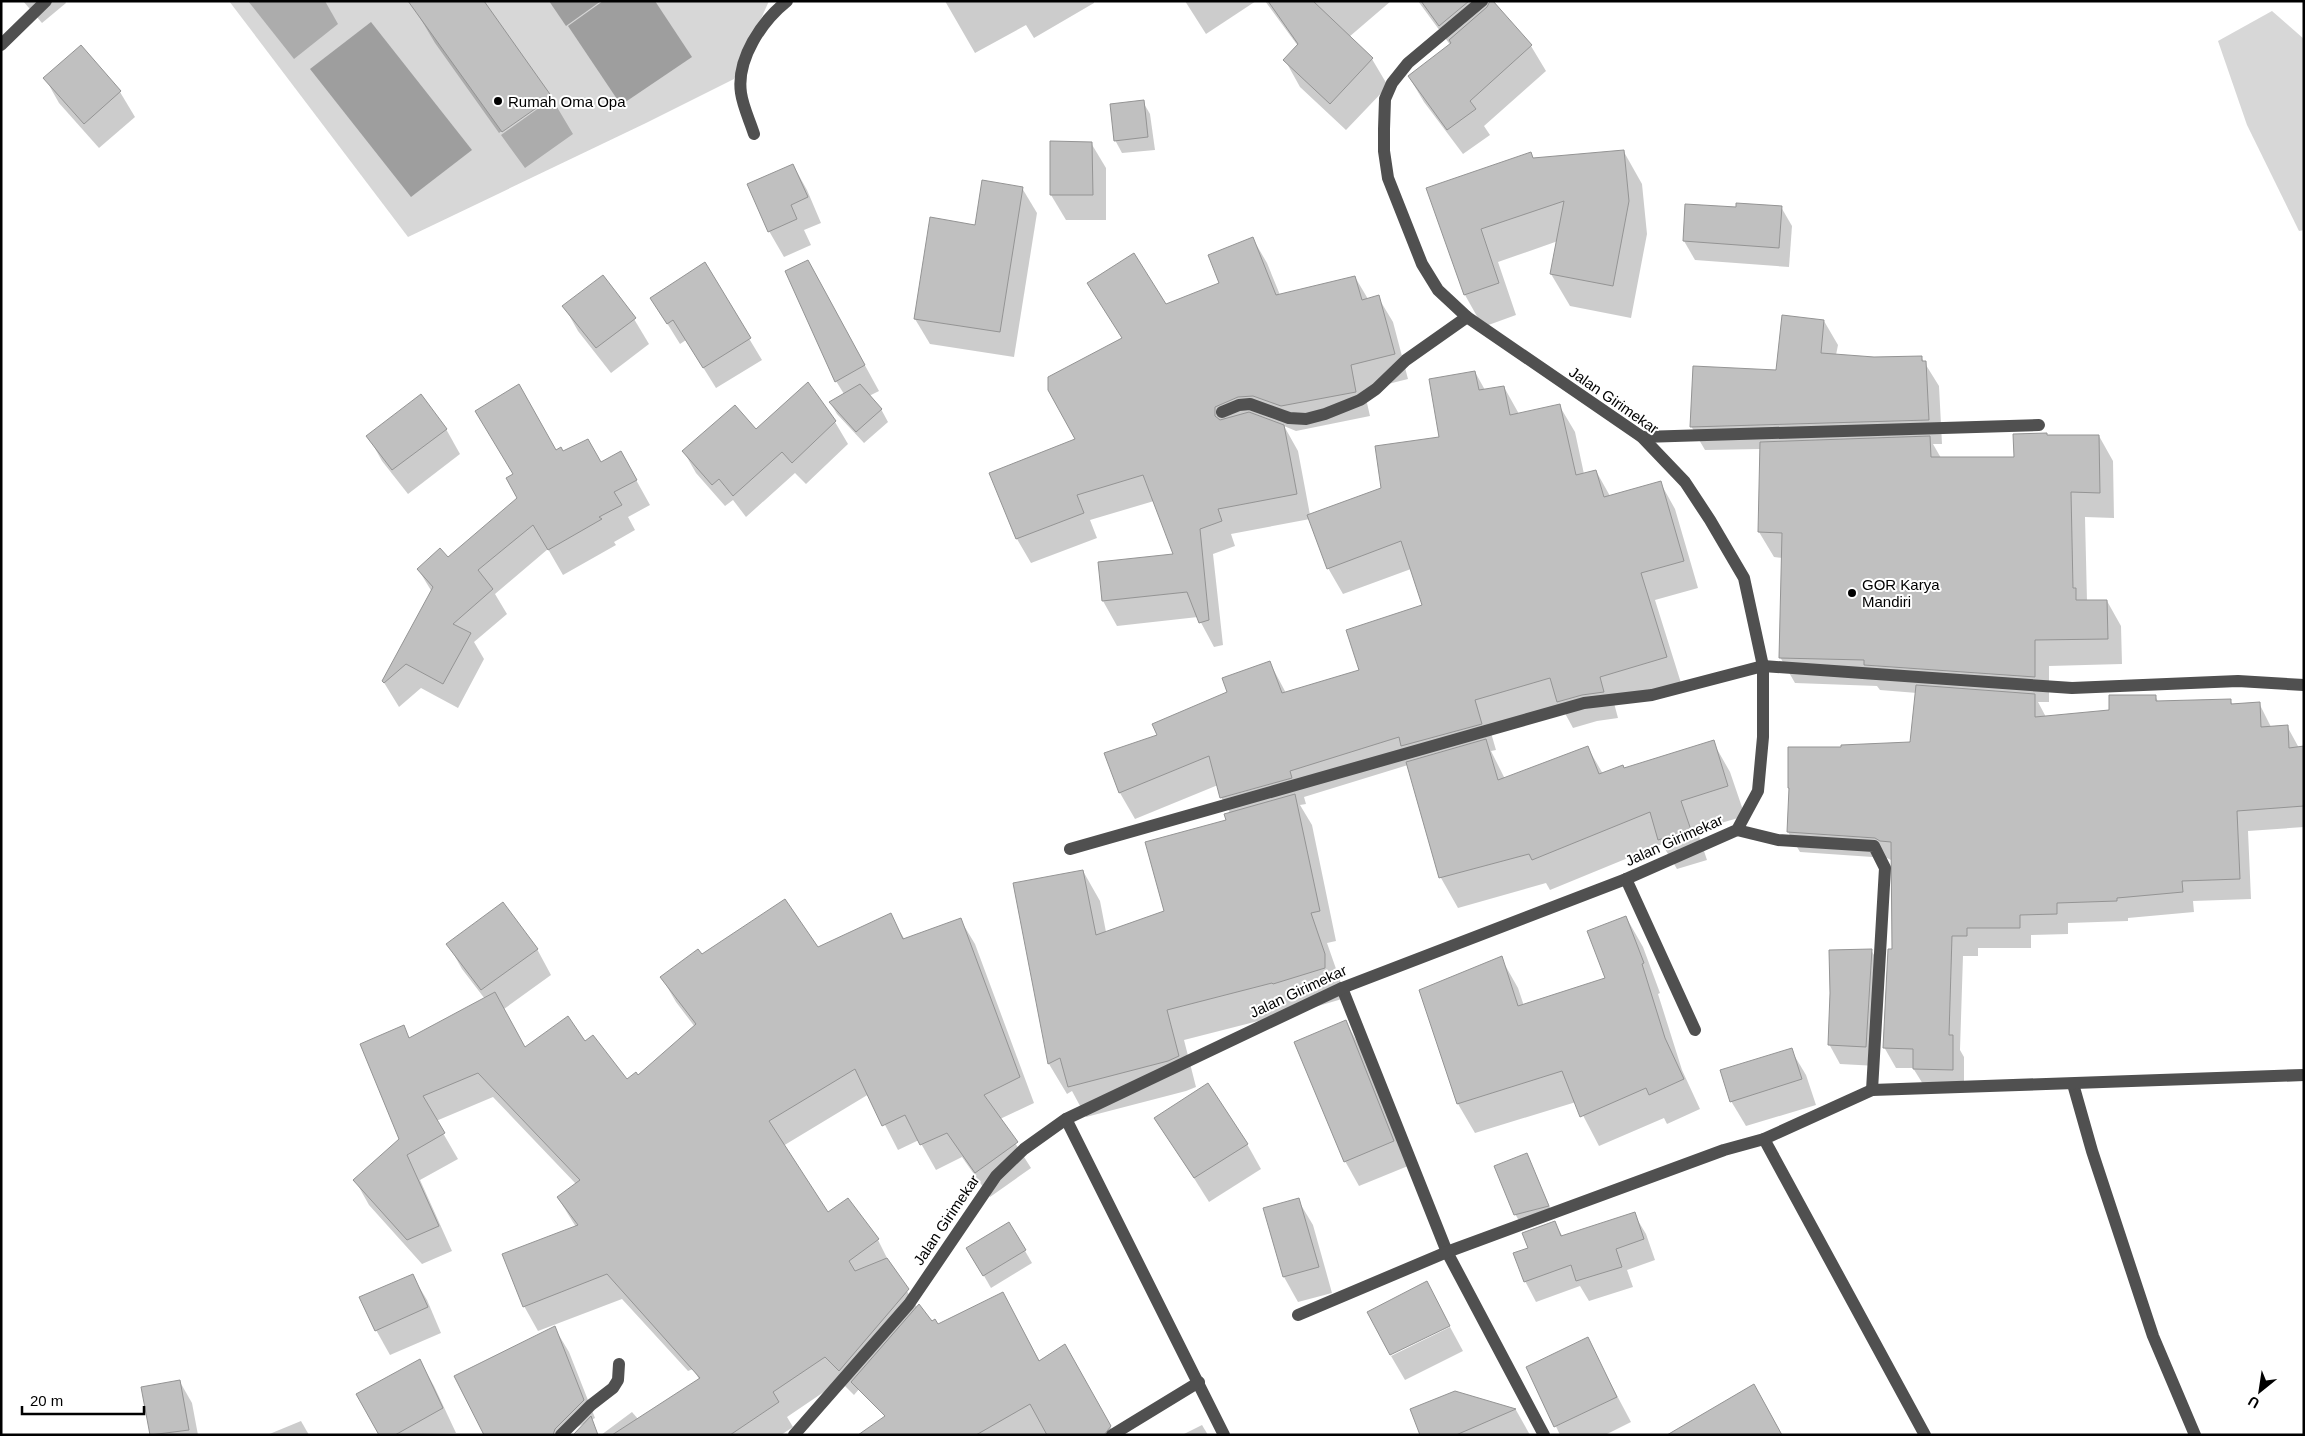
<svg xmlns="http://www.w3.org/2000/svg" width="2305" height="1436" font-family="Arial,sans-serif">
  <style>
    .green { fill: #d7d7d7 }
    .water { fill: #9e9e9e }
    .shadow { fill: #0003 }
    .building { fill: #c0c0c0; stroke: #949494 }
    .lines { fill: none; stroke-linecap: round; stroke-linejoin: round }
    .minor { stroke: #505050; stroke-width: 12 }
    .poi-dot { fill: #000; stroke: #fff; stroke-width: 2 }
    .labels { text-anchor: middle; dominant-baseline: central; stroke-width: 4; stroke-linejoin: round; paint-order: stroke }
    .poi-label { font-size: 15px; fill: #000; stroke: #fff; text-anchor: start }
    .street-label { font-size: 15px; fill: #000; stroke: #fff }
  </style>
  <rect width="100%" height="100%" fill="#fff"/>
  <g class="green">
    <path d="M229,1H769L734,79L646,123L408,237Z"/>
    <path d="M2272,11L2304,39V230L2299,231L2247,125L2218,41Z"/>
  </g>
  <g class="water">
    <path d="M549,1H601L566,26Z"/>
    <path d="M603,1H655L692,57L621,105L568,26Z"/>
    <path d="M371,22L472,150L411,197L310,69Z"/>
  </g>
  <g class="shadow">
    <path d="M23,1H65L66,3L42,23Z"/>
    <path d="M248,1H325L338,24L294,59Z"/>
    <path d="M945,1H1094V3L1034,38L1026,25L975,53Z"/>
    <path d="M1185,1H1256L1206,34Z"/>
    <path d="M1265,1H1391L1349,37L1372,59L1388,86L1346,130L1300,87L1285,60L1298,46Z"/>
    <path d="M1418,1H1487L1531,46L1546,71L1484,126L1490,135L1463,154L1424,102L1409,77L1451,46Z"/>
    <path d="M413,6L551,97L573,134L525,168L501,135L550,100V97L499,133L435,43Z"/>
    <path d="M80,47L120,92L135,117L99,148L59,103L45,78Z"/>
    <path d="M1143,102L1150,114L1155,150L1122,153L1115,140Z"/>
    <path d="M1051,143H1091L1106,168V220H1066L1051,195Z"/>
    <path d="M1624,152L1642,184L1647,234L1631,318L1570,306L1551,274L1558,241L1498,262L1516,315L1483,327L1465,295L1427,188L1533,159Z"/>
    <path d="M793,165L807,190L821,223L804,230L811,245L784,257L769,231Z"/>
    <path d="M1022,188L1037,213L1014,357L930,344L915,319Z"/>
    <path d="M1781,207L1792,226L1789,267L1695,260L1684,241L1737,208Z"/>
    <path d="M1253,239L1267,263L1280,295L1355,277L1368,299L1378,297L1393,322L1408,379L1364,390L1370,416L1296,431L1284,426L1298,451L1310,515L1382,489L1441,438L1475,372L1485,390L1504,387L1519,414L1559,405L1575,432L1584,474L1596,471L1610,496L1660,482L1675,509L1698,588L1655,600L1681,683L1614,703L1618,718L1597,721L1573,728L1561,706L1489,726L1496,750L1491,751L1505,779L1588,748L1603,774L1624,770L1713,742L1730,772L1745,816L1697,830L1707,860L1677,869L1662,844L1550,890L1546,883L1458,908L1441,878L1408,765L1304,797L1306,804L1300,805L1312,825L1336,941L1327,943L1342,986V999L1291,1014L1290,1013L1184,1040L1196,1087L1186,1091L1086,1117L1072,1091L1067,1094L1049,1064L1015,884L1083,871L1100,901L1106,932L1165,912L1227,821L1230,813L1221,797L1218,785L1135,819L1120,793L1106,753L1158,736L1228,693L1270,663L1286,693L1360,670L1423,606L1411,569L1343,594L1328,568L1310,519L1231,534L1235,546L1213,554L1223,645L1214,647L1198,617L1117,626L1103,601L1175,556L1154,501L1090,520L1097,538L1031,563L1017,539L1077,439L1122,339L1166,306L1221,284Z"/>
    <path d="M704,264L762,360L716,388L686,340L680,344L652,299Z"/>
    <path d="M822,287L879,391L869,396L881,409L888,422L864,443L837,414L830,402L844,394L836,381Z"/>
    <path d="M564,306L634,319L649,344L611,373L578,331Z"/>
    <path d="M1824,321L1838,345L1836,355L1874,358L1921,357L1939,386L1942,444H1933L1941,458H2015L2099,436L2113,461L2114,518L2085,517L2087,601H2107L2121,626L2122,664L2049,666V702H2038L2046,717L2110,711L2155,696L2159,703L2230,700L2233,705L2259,703L2271,727L2287,726L2299,748L2304,747V827L2248,831L2251,899L2193,901L2194,912L2128,918V921L2068,923V934L2031,935V948H1978V956H1963L1960,1050L1964,1057V1090L1926,1089L1913,1068H1896L1884,1047L1893,950V861L1887,858L1800,852L1788,832L1791,791L1843,748L1911,743L1917,693L1880,690L1877,686L1795,683L1780,657L1783,558L1774,557L1759,532L1761,449L1705,450L1691,426L1777,371Z"/>
    <path d="M835,422L848,444L806,484L795,473L746,517L733,500L725,506L696,473L684,452L756,431Z"/>
    <path d="M446,429L460,454L408,494L382,461L368,436Z"/>
    <path d="M556,451L600,464L635,478L650,505L628,517L635,530L614,542L616,545L563,575L548,549L495,594L507,614L474,642L484,659L458,708L421,688L399,707L383,681L432,592L418,569L448,559L518,498Z"/>
    <path d="M890,915L905,940L960,919L975,944L1034,1103L1000,1119L1031,1168L990,1197L962,1157L936,1170L919,1140L898,1150L869,1094L783,1146L828,1214L878,1240L891,1266L922,1315L854,1395L840,1381L787,1417L793,1427L781,1435H601L632,1412L638,1419L699,1379L693,1369L688,1371L622,1299L538,1331L524,1306L576,1227L558,1198L576,1184L493,1097L436,1121L458,1159L420,1180L452,1251L422,1264L369,1205L355,1180L401,1139L403,1027L410,1039L485,999L462,969L448,944L537,949L551,975L504,1009L525,1048L585,1043L627,1081L638,1077L695,1027L676,1002L662,978L702,956L818,948Z"/>
    <path d="M1626,917L1643,947L1660,993L1658,994L1682,1070L1700,1109L1667,1124L1664,1118L1599,1146L1576,1102L1475,1133L1458,1104L1501,958L1518,988L1524,1006L1607,979Z"/>
    <path d="M1871,950L1883,970L1877,1066L1840,1064L1829,1044Z"/>
    <path d="M1346,1022L1360,1047L1408,1166L1359,1186L1345,1161Z"/>
    <path d="M1791,1050L1806,1075L1816,1105L1746,1126L1731,1101Z"/>
    <path d="M1156,1118L1247,1144L1261,1169L1209,1202Z"/>
    <path d="M1526,1155L1555,1218L1523,1227L1515,1214Z"/>
    <path d="M1298,1200L1313,1225L1332,1293L1298,1302L1284,1277Z"/>
    <path d="M1634,1214L1646,1234L1655,1260L1627,1270L1633,1287L1589,1301L1580,1286L1536,1302L1525,1281L1554,1222L1563,1237Z"/>
    <path d="M1009,1223L1032,1263L991,1288L968,1248Z"/>
    <path d="M412,1275L427,1300L441,1333L390,1355L376,1330Z"/>
    <path d="M1003,1293L1040,1362L1082,1377L1115,1435H860L886,1417Z"/>
    <path d="M554,1327L569,1352L595,1418L562,1435H486Z"/>
    <path d="M1450,1327L1463,1351L1405,1380L1391,1356Z"/>
    <path d="M1587,1339L1631,1422L1605,1435H1560L1528,1367Z"/>
    <path d="M420,1361L434,1386L456,1433L380,1435Z"/>
    <path d="M180,1382L192,1403L198,1435H151Z"/>
    <path d="M1455,1393L1516,1410L1530,1435H1422Z"/>
    <path d="M301,1421L309,1435H267Z"/>
    <path d="M1202,1425L1208,1435H1182Z"/>
  </g>
  <g class="building">
    <path d="M408,1H484L552,97L502,132Z"/>
    <path d="M1268,1H1313L1373,58L1330,104L1283,60L1298,44Z"/>
    <path d="M1421,1H1469L1439,26Z"/>
    <path d="M1490,1H1493L1532,45L1470,101L1476,109L1447,130L1408,76L1451,43L1449,40L1487,7Z"/>
    <path d="M81,45L121,91L84,124L43,78Z"/>
    <path d="M1144,100L1148,137L1114,141L1110,104Z"/>
    <path d="M1050,141L1092,142L1093,195H1050Z"/>
    <path d="M1624,150L1629,201L1613,286L1550,274L1564,201L1481,229L1499,283L1464,295L1426,188L1531,152L1533,158Z"/>
    <path d="M793,164L808,197L791,205L797,219L768,232L747,184Z"/>
    <path d="M982,180L1023,187L1000,332L914,319L930,217L975,225Z"/>
    <path d="M1736,203L1782,206L1779,248L1683,241L1685,204L1736,207Z"/>
    <path d="M1253,237L1276,295L1355,276L1362,300L1379,295L1395,354L1351,365L1356,392L1281,406L1253,396L1238,397L1215,407V416L1220,420L1249,412L1284,425L1297,494L1218,509L1222,521L1200,529L1209,620L1199,623L1187,592L1102,601L1098,562L1173,554L1143,475L1077,495L1084,513L1016,539L989,473L1075,439L1048,390V377L1122,338L1087,283L1134,253L1166,304L1219,283L1208,255Z"/>
    <path d="M808,260L865,365L835,382L785,271Z"/>
    <path d="M705,262L751,338L703,368L673,320L667,324L650,298Z"/>
    <path d="M603,275L636,318L596,348L562,306Z"/>
    <path d="M1782,315L1824,320L1821,353L1874,357L1922,356V361H1926L1929,420L1690,427L1693,366L1776,370Z"/>
    <path d="M1475,371L1479,390L1504,386L1510,415L1560,404L1576,475L1596,470L1604,497L1661,481L1684,561L1641,573L1667,657L1600,677L1604,692L1582,695L1557,702L1550,678L1475,700L1482,724L1401,746L1399,737L1290,771L1292,778L1220,798L1209,756L1119,793L1104,753L1157,735L1152,724L1227,692L1222,678L1270,661L1282,693L1359,670L1346,630L1422,605L1401,541L1327,569L1307,515L1381,488L1375,446L1439,437L1429,379Z"/>
    <path d="M808,382L836,421L792,463L782,452L733,496L719,479L712,485L682,451L735,405L756,429Z"/>
    <path d="M519,384L556,450L561,447L563,451L588,439L601,462L621,451L637,480L614,492L622,505L599,517L602,519L548,550L533,525L478,570L493,589L453,624L471,633L443,684L406,664L384,683L382,681L433,587L417,569L440,548L448,557L517,498L506,478L513,474L475,411Z"/>
    <path d="M860,384L882,409L856,432L829,402Z"/>
    <path d="M421,394L447,429L392,470L366,436Z"/>
    <path d="M2047,433V435H2099L2100,493L2071,492L2073,588H2076V600H2107L2108,639L2035,640V677L1864,665V660L1779,658L1782,533L1758,532L1760,442L1930,436L1931,457H2014L2013,434Z"/>
    <path d="M1916,685L2035,694V717L2109,710V695H2156V701L2231,699V704L2260,702L2261,727L2288,725L2289,748L2304,746V806L2237,811L2240,879L2182,881L2183,892L2117,898V901L2057,903V914L2020,915V928H1967V936H1952L1949,1035H1953V1070L1913,1069V1049L1883,1048L1888,949H1892L1891,842L1880,841L1875,838L1787,832L1789,788H1788V747H1841V745L1910,742Z"/>
    <path d="M1486,739L1498,780L1588,746L1599,774L1623,765L1624,768L1714,740L1728,786L1681,801L1691,830L1658,840L1650,812L1532,860L1529,854L1439,878L1406,762Z"/>
    <path d="M1295,794L1320,911L1311,913L1325,954V968L1273,984L1272,983L1167,1010L1179,1056L1168,1061L1068,1087L1060,1058L1048,1064L1013,883L1083,870L1096,935L1164,911L1145,842L1226,820L1224,814Z"/>
    <path d="M785,899L818,947L891,913L903,939L961,918L1020,1077L984,1095L1018,1142L975,1173L947,1133L920,1145L905,1115L882,1126L855,1069L769,1121L828,1212L848,1198L879,1239L849,1261L855,1271L887,1258L909,1289L839,1371L825,1357L773,1392L779,1402L730,1435H612L700,1378L607,1274L523,1307L502,1254L578,1225L557,1197L580,1180L478,1073L423,1096L445,1133L407,1155L439,1226L407,1240L353,1180L399,1139L360,1044L404,1025L409,1038L495,992L525,1047L568,1016L585,1041L593,1035L627,1079L636,1072L638,1075L696,1024L660,977L698,949L702,954Z"/>
    <path d="M503,902L538,949L481,990L446,944Z"/>
    <path d="M1626,916L1644,963L1642,964L1665,1038L1684,1079L1649,1095L1646,1088L1580,1117L1562,1071L1457,1104L1419,990L1502,956L1518,1006L1605,978L1587,931Z"/>
    <path d="M1872,949L1866,1047L1828,1045L1830,993L1829,950Z"/>
    <path d="M1346,1020L1394,1141L1344,1162L1294,1042Z"/>
    <path d="M1792,1048L1802,1079L1730,1102L1720,1070Z"/>
    <path d="M1208,1083L1248,1144L1194,1178L1154,1118Z"/>
    <path d="M1527,1153L1549,1206L1514,1215L1494,1166Z"/>
    <path d="M1299,1198L1319,1267L1283,1277L1263,1208Z"/>
    <path d="M1635,1212L1644,1239L1616,1249L1622,1267L1576,1281L1571,1265L1524,1282L1513,1253L1528,1248L1522,1233L1555,1221L1561,1236Z"/>
    <path d="M1009,1222L1026,1250L983,1276L966,1248Z"/>
    <path d="M413,1274L428,1307L375,1331L359,1297Z"/>
    <path d="M1427,1281L1450,1326L1390,1355L1367,1312Z"/>
    <path d="M1003,1292L1039,1361L1065,1344L1111,1426L1104,1435H1047L1030,1404L976,1435H858L885,1416L851,1382L919,1304L932,1321L935,1319L938,1324Z"/>
    <path d="M555,1326L584,1400L555,1429L553,1435H484L454,1376Z"/>
    <path d="M1588,1337L1617,1397L1554,1427L1526,1367Z"/>
    <path d="M420,1359L443,1408L395,1435H379L356,1394Z"/>
    <path d="M180,1380L189,1430L150,1435L141,1387Z"/>
    <path d="M1754,1384L1782,1435H1667Z"/>
    <path d="M1455,1391L1516,1409L1456,1435H1420L1410,1409Z"/>
    <path d="M591,1416L598,1435H573Z"/>
  </g>
  <g class="lines">
    <g class="minor">
      <path d="M1,45L46,1"/>
      <path d="M754,134C750,121 743,107 741,93C736,59 762,21 787,1"/>
      <path d="M1222,412L1239,405L1250,404L1289,418L1306,419L1325,414L1360,400L1376,389L1406,360L1467,317"/>
      <path d="M1642,437L2039,425"/>
      <path d="M1737,830L1778,840L1874,846L1885,868L1872,1090"/>
      <path d="M1070,849L1584,703L1652,695L1763,666L2072,688L2238,681L2304,685"/>
      <path d="M1626,879L1695,1030"/>
      <path d="M1342,988L1447,1252L1544,1435"/>
      <path d="M2073,1084L2092,1151L2153,1336L2195,1435"/>
      <path d="M1066,1119L1224,1435"/>
      <path d="M1764,1139L1925,1435"/>
      <path d="M1298,1315L1447,1252L1724,1150L1764,1139L1872,1090L2304,1075"/>
      <path d="M561,1435L591,1405L613,1388L618,1380L619,1364"/>
      <path d="M794,1435L909,1304L996,1176L1024,1149L1066,1119L1342,988L1626,879L1737,830L1758,791L1763,737V666L1744,578L1710,520L1685,482L1642,437L1467,317L1438,290L1422,264L1388,178L1384,151V129L1385,99L1392,83L1408,63L1482,1"/>
      <path d="M1112,1435L1199,1382"/>
    </g>
  </g>
  <g class="poi-dot">
    <circle cx="498" cy="101" r="5"/>
    <circle cx="1852" cy="593" r="5"/>
  </g>
  <g class="labels">
    <g class="poi-label">
      <text x="508" y="101">Rumah Oma Opa</text>
      <text x="1862" y="584">GOR Karya<tspan x="1862" dy="17">Mandiri</tspan></text>
    </g>
    <g class="street-label">
      <text transform="translate(1614 400) rotate(35)">Jalan Girimekar</text>
      <text transform="translate(1674 840) rotate(-24)">Jalan Girimekar</text>
      <text transform="translate(1298 991) rotate(-25)">Jalan Girimekar</text>
      <text transform="translate(946 1220) rotate(-56)">Jalan Girimekar</text>
    </g>
  </g>
  <rect width="2305" height="1436" fill="none" stroke="#000000" stroke-width="5"/>
  <g transform="translate(2260 1391) rotate(210)" stroke="#ffffff" stroke-width="4" paint-order="stroke">
  <path d="M0-4L9 19L0 12L-9 19Z" fill="#000000"/>
  <text y="-8" font-size="14" font-weight="bold" text-anchor="middle" fill="#000000">U</text>
  </g>
  <path d="M22 1406v8h122v-8" fill="none" stroke="#000000" stroke-width="2.5"/>
  <text x="30" y="1406" font-size="15" fill="#000000" stroke="#ffffff" stroke-width="4" paint-order="stroke">20 m</text>
</svg>
